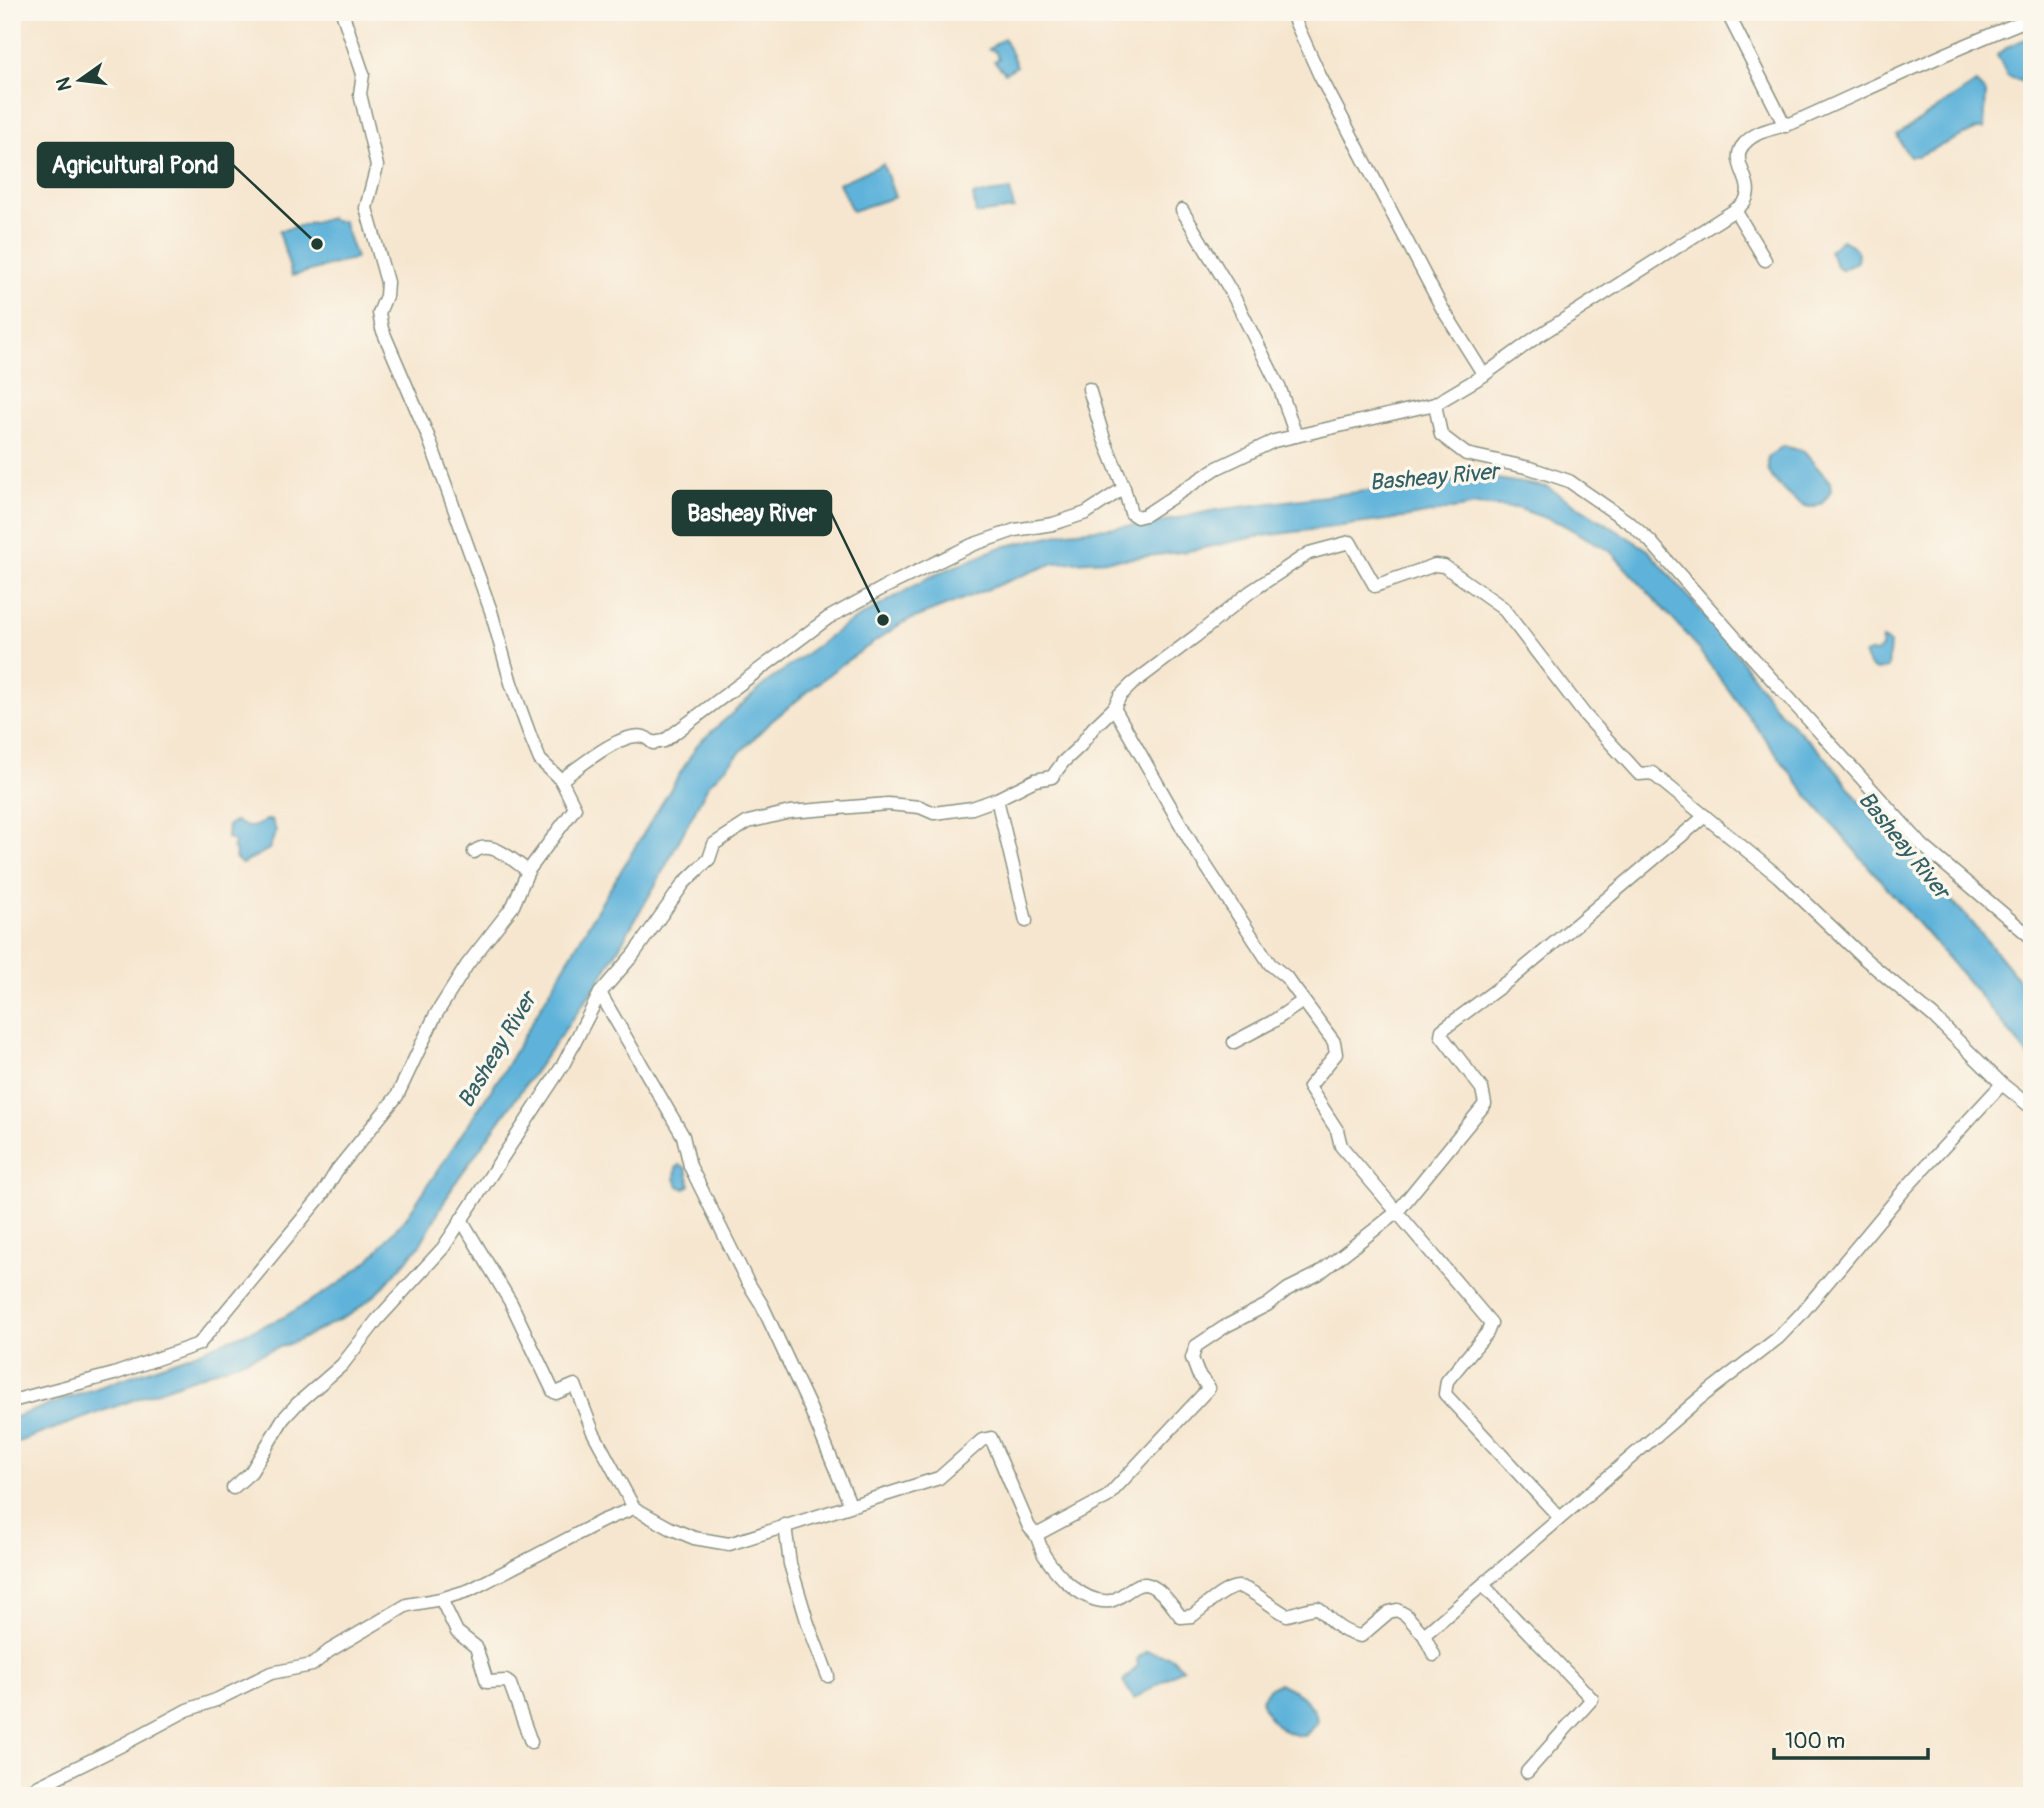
<svg xmlns="http://www.w3.org/2000/svg" width="2044" height="1808" font-family="Pangolin,sans-serif">
  <style>
    .water { fill: #5eb3da; stroke: #3e7887; stroke-width: 2 }
    .lines { fill: none; stroke-linecap: round; stroke-linejoin: round }
    .minor-casing { stroke: #8a9282; stroke-width: 15 }
    .minor { stroke: #fff; stroke-width: 12 }
    .labels { text-anchor: middle; dominant-baseline: central; stroke-width: 7; stroke-linejoin: round; paint-order: stroke }
    .water-label { font-size: 23px; font-style: italic; fill: #326066; stroke: #fbf7ec }
    .leader { fill: none; stroke: #1f3d34; stroke-width: 2.5 }
    .callout-dot { fill: #1f3d34; stroke: #fbf7ec; stroke-width: 2.5 }
    .callout { fill: #1f3d34; stroke: #1f3d34; stroke-width: 2.5 }
    .callout-label { font-size: 23px; text-anchor: middle; font-weight: bold; fill: #fff }
  </style>
  <rect width="100%" height="100%" fill="#fbf7ec"/>
  <filter id="ink" filterUnits="userSpaceOnUse"><feTurbulence type="fractalNoise" baseFrequency=".0143" numOctaves="2"/><feDisplacementMap in="SourceGraphic" scale="14" xChannelSelector="R" yChannelSelector="G"/><feConvolveMatrix kernelMatrix="1 2 1 2 8 2 1 2 1" color-interpolation-filters="sRGB"/></filter>
  <filter id="wash" filterUnits="userSpaceOnUse"><feTurbulence type="fractalNoise" baseFrequency=".00686" numOctaves="4" result="noise"/><feDisplacementMap in="SourceGraphic" scale="28" xChannelSelector="R" yChannelSelector="G"/><feGaussianBlur stdDeviation="1.57" result="paint"/><feColorMatrix in="noise" values="0 0 0 0 0 0 0 0 0 0 0 0 0 0 0 0 0 1.4 0 .05"/><feComposite in="paint" operator="in"/></filter>
  <g filter="url(#wash)">
    <rect width="100%" height="100%" fill="#f6e6cf"/>
    <g class="water">
      <path d="M2032,36V81L2025,83L2007,76L1997,55L2009,46Z"/>
      <path d="M1004,38L1017,66L1005,73L994,61L999,59L995,51L989,49Z"/>
      <path d="M1976,83L1986,93L1984,129H1977L1918,156H1910L1902,146L1897,135Z"/>
      <path d="M883,164L895,197L852,211L839,183Z"/>
      <path d="M1010,190L1014,209L976,214L973,195Z"/>
      <path d="M331,218L333,221H343L356,258L292,276L279,231Z"/>
      <path d="M1842,240L1852,245L1858,253L1857,262L1842,270L1838,268L1829,251Z"/>
      <path d="M1783,446L1803,451L1830,482L1831,490C1818,518 1801,507 1784,490C1778,485 1770,477 1768,468C1768,467 1768,458 1768,457Z"/>
      <path d="M1491,478L1547,487L1648,550L1732,647L1775,707L1828,760L1870,815L1970,920L2018,979L2032,1018V1060L1970,984L1807,795L1689,637L1611,552L1560,523L1517,508L1476,505L1403,518L1255,537L1188,551L1125,559L1054,563L902,623L838,667L768,724L709,784L656,884L598,983L453,1186L420,1245L378,1293L351,1314L299,1340L12,1444V1418L188,1356L282,1318L337,1285L369,1260L408,1215L503,1072L597,910L698,744L766,683L844,626L928,578L998,548L1068,532L1155,523L1216,510L1429,483Z"/>
      <path d="M1882,639L1890,643L1888,668L1877,670L1870,667L1864,655L1869,652L1876,653L1881,648Z"/>
      <path d="M266,820H272L276,831L269,849L242,864L235,858L236,852L232,847L235,842L227,838L228,825L236,821C248,830 254,828 266,820Z"/>
      <path d="M680,1165L686,1168L690,1185L685,1189L678,1186L675,1178L676,1168Z"/>
      <path d="M1146,1651L1171,1657L1183,1668L1134,1699L1123,1681L1138,1666L1137,1659Z"/>
      <path d="M1279,1683C1295,1691 1318,1704 1317,1723L1305,1736C1283,1736 1267,1720 1261,1700L1270,1688Z"/>
    </g>
  </g>
  <g filter="url(#ink)">
    <g class="lines">
      <defs>
        <g id="minor">
          <path d="M342,12L363,74L360,94L377,166L366,208L387,282L386,296L379,313L382,329L428,436L491,611L511,683L531,738L540,760L561,780"/>
          <path d="M1291,12L1320,76L1442,308L1484,375"/>
          <path d="M1727,12L1785,126"/>
          <path d="M1182,210L1232,293L1280,389L1296,436"/>
          <path d="M1735,210L1765,260"/>
          <path d="M1435,404L1441,435L1466,454L1530,468L1569,481L1631,524L1650,541L1768,675L1923,846L2032,938"/>
          <path d="M1124,488L1131,513L1137,517L1145,515L1217,468L1274,441L1435,404L1484,375L1535,338L1735,210C1739,207 1744,204 1746,199C1755,181 1728,161 1744,144C1758,128 1779,129 1797,121C1875,86 1952,49 2032,18"/>
          <path d="M1114,708L1193,846L1270,964L1286,977L1334,1042L1336,1054L1309,1087L1337,1130L1341,1146L1397,1212L1485,1104L1482,1089L1441,1035L1442,1030L1516,975L1705,816"/>
          <path d="M997,799L1026,921"/>
          <path d="M474,852C490,838 514,861 528,871"/>
          <path d="M600,993L683,1136L690,1166L747,1281L762,1305L810,1408L850,1504"/>
          <path d="M1234,1042L1272,1022L1303,1001"/>
          <path d="M12,1401L114,1374L199,1344L322,1195L337,1170L397,1096L435,1016L467,965L513,906L528,871L575,808L561,780C578,768 622,730 644,737C648,738 650,741 653,743L664,741L828,618L883,588L972,545L1015,530L1053,524L1086,513L1124,488L1104,439L1089,389"/>
          <path d="M233,1488L251,1472L283,1419L297,1404L342,1365L377,1320L443,1248L563,1065L600,993L633,955L684,883L709,859L714,844L748,822L790,812L888,804L920,807L934,813L972,808L997,799L1035,780L1052,777L1063,762L1080,746L1093,728L1114,708L1120,696L1132,684L1196,636L1250,592L1309,553L1350,542L1375,586L1435,565L1444,566L1502,607L1585,715L1639,774L1652,773L1778,876L1865,959L1933,1016L2002,1084L2032,1108"/>
          <path d="M634,1508L670,1528L694,1538L729,1544L939,1478L982,1440L991,1438L1029,1527L1036,1535L1107,1497L1209,1388L1198,1374L1192,1358L1196,1346L1226,1326L1267,1305L1288,1289L1318,1274L1397,1212L1491,1323L1487,1333L1447,1381L1445,1394L1559,1517"/>
          <path d="M785,1525L790,1564L808,1624L828,1676"/>
          <path d="M1036,1535C1039,1541 1041,1549 1044,1555C1057,1575 1084,1604 1110,1601C1122,1599 1132,1583 1145,1584C1160,1586 1172,1606 1181,1617L1192,1616C1203,1608 1226,1586 1239,1587C1251,1588 1274,1609 1287,1615C1298,1613 1306,1608 1318,1608C1332,1621 1341,1633 1361,1636L1389,1612L1397,1610L1406,1615L1424,1635"/>
          <path d="M1483,1585L1592,1699L1527,1772"/>
          <path d="M441,1599L457,1632L476,1647L487,1682L506,1681L510,1684L531,1742"/>
          <path d="M1434,1655L1424,1635L1700,1398L1778,1338L1801,1314L1905,1189L2002,1084"/>
          <path d="M19,1796L122,1745L187,1710L216,1700L271,1673L312,1665L329,1651L407,1605L441,1599L470,1590L602,1521L634,1508L593,1432L575,1385L556,1393L553,1391L511,1303L461,1219"/>
        </g>
      </defs>
      <use href="#minor" class="minor-casing"/>
      <use href="#minor" class="minor"/>
    </g>
  </g>
  <g class="labels">
    <g class="water-label">
      <text transform="translate(1434 477) rotate(-5)">Basheay River</text>
      <text transform="translate(1904 845) rotate(51)">Basheay River</text>
      <text transform="translate(497 1050) rotate(-59)">Basheay River</text>
    </g>
  </g>
  <path class="leader" d="M317 244L233 165M883 620L831 513"/>
  <g class="callout-dot">
    <circle cx="317" cy="244" r="7"/>
    <circle cx="883" cy="620" r="7"/>
  </g>
  <g class="callout">
    <rect x="38" y="143" width="195" height="44" rx="7"/>
    <rect x="673" y="491" width="158" height="44" rx="7"/>
  </g>
  <g class="callout-label">
    <text x="135" y="173">Agricultural Pond</text>
    <text x="752" y="521">Basheay River</text>
  </g>
  <rect width="2044" height="1808" fill="none" stroke="#fbf7ec" stroke-width="42"/>
  <g transform="translate(80 80) rotate(256)" stroke="#fbf7ec" stroke-width="5" paint-order="stroke">
  <path d="M0-5L12 26L0 18L-12 26Z" fill="#1f3d34"/>
  <text y="-10" font-size="19" font-weight="bold" text-anchor="middle" fill="#1f3d34">N</text>
  </g>
  <path d="M1774 1748v10h154v-10" fill="none" stroke="#1f3d34" stroke-width="3.5"/>
  <text x="1785" y="1748" font-size="21" fill="#1f3d34" stroke="#fbf7ec" stroke-width="5" paint-order="stroke">100 m</text>
</svg>
